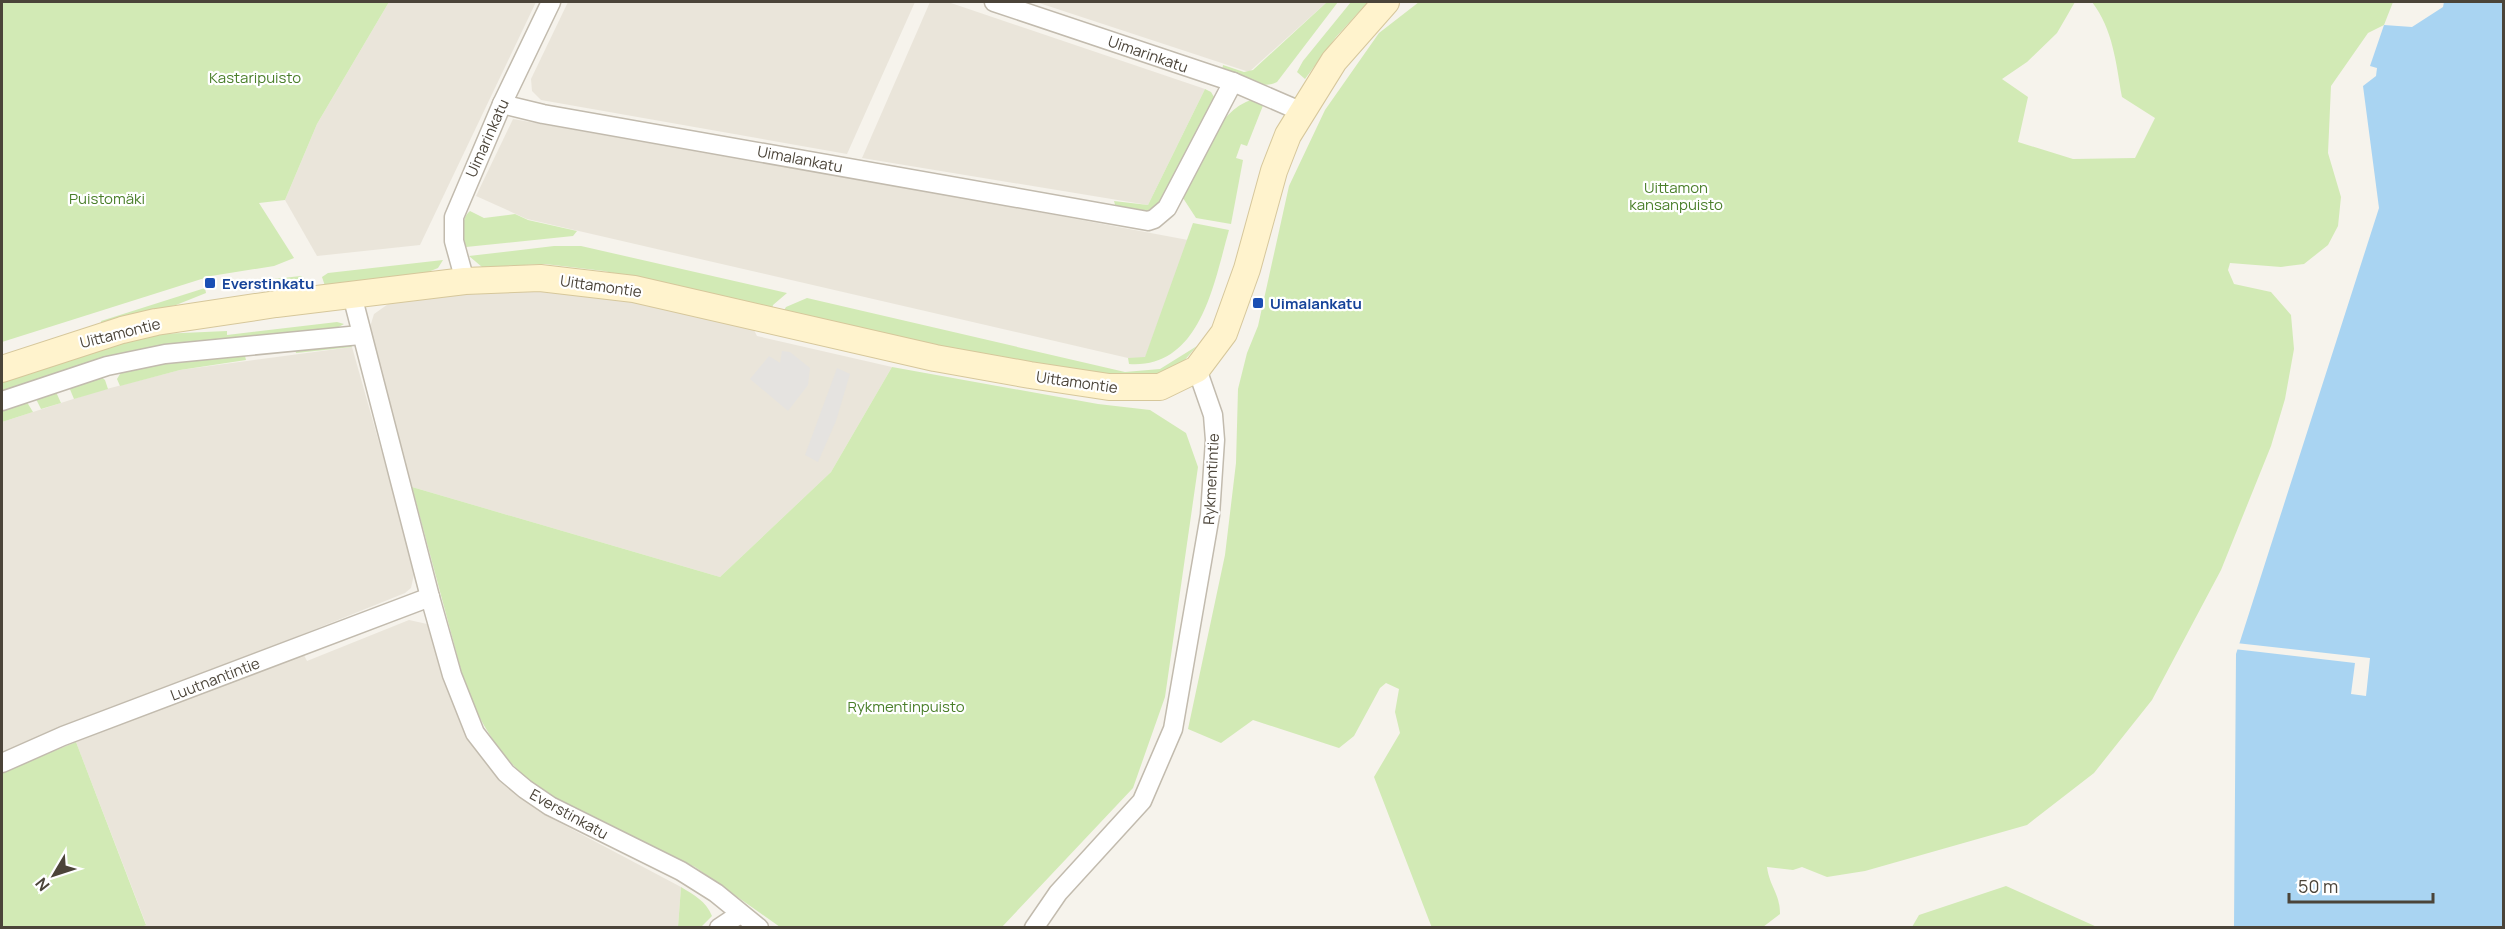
<svg xmlns="http://www.w3.org/2000/svg" width="2505" height="929" font-family="Manrope,sans-serif">
  <style>
    .residential { fill: #eae5da }
    .green { fill: #d2eab5 }
    .parking { fill: #e5e3e0 }
    .water { fill: #a9d4f2 }
    .pier { fill: #f6f3ec }
    .lines { fill: none; stroke-linecap: round; stroke-linejoin: round }
    .street-casing { stroke: #c2bbae; stroke-width: 21 }
    .secondary-casing { stroke: #d6c79b; stroke-width: 28 }
    .street { stroke: #fff; stroke-width: 18 }
    .secondary { stroke: #fff3cd; stroke-width: 26 }
    .transit-dot { fill: #1a4fb4; stroke: #fff; stroke-width: 2 }
    .labels { text-anchor: middle; dominant-baseline: central; stroke-width: 4.5; stroke-linejoin: round; paint-order: stroke }
    .street-label { font-size: 15px; fill: #4b4439; stroke: #fff }
    .park-label { font-size: 15px; fill: #4a7f2a; stroke: #fff }
    .transit-label { font-size: 15px; font-weight: bold; fill: #164399; stroke: #fff; text-anchor: start }
  </style>
  <rect width="100%" height="100%" fill="#f6f3ec"/>
  <g class="residential">
    <path d="M389,2H536L420,245L317,256L285,200L317,124Z"/>
    <path d="M568,2H915L847,154L541,100L532,91L531,79Z"/>
    <path d="M930,2H948L1205,89L1148,205L862,158Z"/>
    <path d="M1036,2H1327L1249,72Z"/>
    <path d="M513,119L1006,206L1188,240L1145,358H1128L527,219L476,196Z"/>
    <path d="M525,288L612,296L753,328L757,336L892,367L831,472L720,577L412,487L375,353L370,327L374,314L391,302Z"/>
    <path d="M352,347L415,570L411,588L405,593L271,647L2,753V422L95,392L180,370Z"/>
    <path d="M409,620L427,624L432,633L452,700L466,729L507,785L545,815L681,887L678,927H139L146,924L76,742L303,653L307,661Z"/>
  </g>
  <g class="green">
    <path d="M2,2H389L317,124L285,200L259,203L294,258L274,266L211,276L2,342Z"/>
    <path d="M1327,2H1338L1277,82C1262,91 1237,76 1222,71L1223,65L1244,72L1253,70Z"/>
    <path d="M1351,2H1368L1336,37L1305,79L1297,72L1303,61Z"/>
    <path d="M1419,2H2075L2057,33L2027,62L2002,79L2028,97L2018,142L2073,159L2135,158L2155,118L2122,97C2116,63 2113,29 2092,2H2393L2384,25L2368,33L2331,86L2328,153L2341,197L2338,226L2328,245L2304,264L2281,267L2230,263L2228,270L2234,284L2271,292L2291,315L2294,349L2285,399L2271,446L2221,570L2152,700L2094,773L2027,825L1865,871L1827,877L1802,867L1793,870L1767,867C1770,888 1780,893 1780,914L1763,927L1432,928L1374,777L1400,733L1395,712L1399,689L1386,683L1380,688L1354,736L1339,748L1253,720L1221,743L1188,729L1225,555L1236,463L1238,389L1247,353L1258,326L1289,186L1325,110L1379,33Z"/>
    <path d="M1205,89L1211,92L1214,97L1211,106L1164,199L1146,212L1116,208L1114,201L1148,205Z"/>
    <path d="M1253,99L1264,103L1247,146L1241,144L1236,158L1243,160L1231,224L1196,218L1183,198C1199,164 1214,112 1253,99Z"/>
    <path d="M470,211L484,218L515,214L528,220L577,231L573,236L466,247C460,237 461,218 470,211Z"/>
    <path d="M1193,223L1229,230C1214,282 1201,369 1129,364L1128,358L1145,357Z"/>
    <path d="M554,246H581L787,293L773,305L772,309L604,271L545,264L482,267L469,256Z"/>
    <path d="M443,260L438,268L428,272L325,286L322,277L328,273Z"/>
    <path d="M301,276L307,281L308,288L256,286L255,281Z"/>
    <path d="M205,288L206,293L176,305L102,325L101,321Z"/>
    <path d="M807,298L1125,372L1160,369L1197,346L1183,362L1158,374L1121,376L962,353L783,312L786,307Z"/>
    <path d="M337,322L344,324L335,329L233,340L2,396V381L125,342L160,334L227,331V335Z"/>
    <path d="M347,341L352,347L296,353L295,348Z"/>
    <path d="M244,352L246,360L180,370L120,386L117,379L123,369L147,363Z"/>
    <path d="M892,367L1098,404L1150,410L1186,433L1198,467L1165,697L1133,788L1001,928L780,927L695,867L545,793C507,766 481,728 465,685L412,487L720,577L831,472Z"/>
    <path d="M100,376L105,380L108,389L74,399L69,387Z"/>
    <path d="M56,392L61,403L41,409L35,397Z"/>
    <path d="M25,399L33,412L2,422V407Z"/>
    <path d="M76,742L146,925L139,928H2V772Z"/>
    <path d="M2006,886L2097,927H1912L1919,915Z"/>
    <path d="M681,887C694,895 706,901 712,916L701,927H678Z"/>
  </g>
  <g class="parking">
    <path d="M782,351L790,352L810,368L808,385L788,411L750,379L769,356L780,363Z"/>
    <path d="M837,368L850,374L836,421L818,462L805,455Z"/>
  </g>
  <path class="water" d="M2444,2H2503V927L2234,928L2236,654L2379,208L2363,86L2376,76L2377,68L2370,66L2384,25L2412,27L2443,7Z"/>
  <path class="pier" d="M2236,643L2370,658L2366,696L2351,694L2355,663L2234,649Z"/>
  <g class="lines">
    <defs>
      <g id="street">
        <path d="M994,2L1233,82L1300,111"/>
        <path d="M502,104L543,114L1148,221L1154,219L1167,208L1233,82"/>
        <path d="M465,281L454,241V217L502,104L551,2"/>
        <path d="M352,295L430,597L452,675L475,733L506,773L525,789L550,806L681,871L716,893L759,928"/>
        <path d="M2,401L107,366L165,354L360,335"/>
        <path d="M2,763L63,736L430,597"/>
        <path d="M719,928L740,914"/>
        <path d="M1034,928L1058,893L1142,801L1173,729L1210,515L1215,440L1213,415L1197,369"/>
      </g>
      <path id="secondary" d="M2,369L122,330L156,322L276,304L465,281L540,278L634,289L935,358L1030,375L1109,387H1160L1197,369L1224,333L1247,269L1274,171L1288,135L1334,61L1386,2"/>
    </defs>
    <use href="#street" class="street-casing"/>
    <use href="#secondary" class="secondary-casing"/>
    <use href="#street" class="street"/>
    <use href="#secondary" class="secondary"/>
  </g>
  <g class="transit-dot">
    <rect x="204" y="277" width="12" height="12" rx="3"/>
    <rect x="1252" y="297" width="12" height="12" rx="3"/>
  </g>
  <g class="labels">
    <g class="street-label">
      <text transform="translate(1148 54) rotate(19)">Uimarinkatu</text>
      <text transform="translate(487 138) rotate(-66)">Uimarinkatu</text>
      <text transform="translate(800 159) rotate(11)">Uimalankatu</text>
      <text transform="translate(601 286) rotate(8)">Uittamontie</text>
      <text transform="translate(120 333) rotate(-14)">Uittamontie</text>
      <text transform="translate(1077 382) rotate(8)">Uittamontie</text>
      <text transform="translate(1211 479) rotate(-87)">Rykmentintie</text>
      <text transform="translate(215 679) rotate(-21)">Luutnantintie</text>
      <text transform="translate(569 814) rotate(29)">Everstinkatu</text>
    </g>
    <g class="park-label">
      <text x="255" y="77">Kastaripuisto</text>
      <text x="1676" y="187">Uittamon<tspan x="1676" dy="17">kansanpuisto</tspan></text>
      <text x="107" y="198">Puistomäki</text>
      <text x="906" y="706">Rykmentinpuisto</text>
    </g>
    <g class="transit-label">
      <text x="222" y="283">Everstinkatu</text>
      <text x="1270" y="303">Uimalankatu</text>
    </g>
  </g>
  <rect width="2505" height="929" fill="none" stroke="#4b4439" stroke-width="6"/>
  <g transform="translate(54 875) rotate(231)" stroke="#ffffff" stroke-width="4.5" paint-order="stroke">
  <path d="M0-4.5L10 22L0 15L-10 22Z" fill="#4b4439"/>
  <text y="-9" font-size="16" font-weight="bold" text-anchor="middle" fill="#4b4439">N</text>
  </g>
  <path d="M2289 893v9h144v-9" fill="none" stroke="#4b4439" stroke-width="3"/>
  <text x="2298" y="893" font-size="18" fill="#4b4439" stroke="#ffffff" stroke-width="4.5" paint-order="stroke">50 m</text>
</svg>
